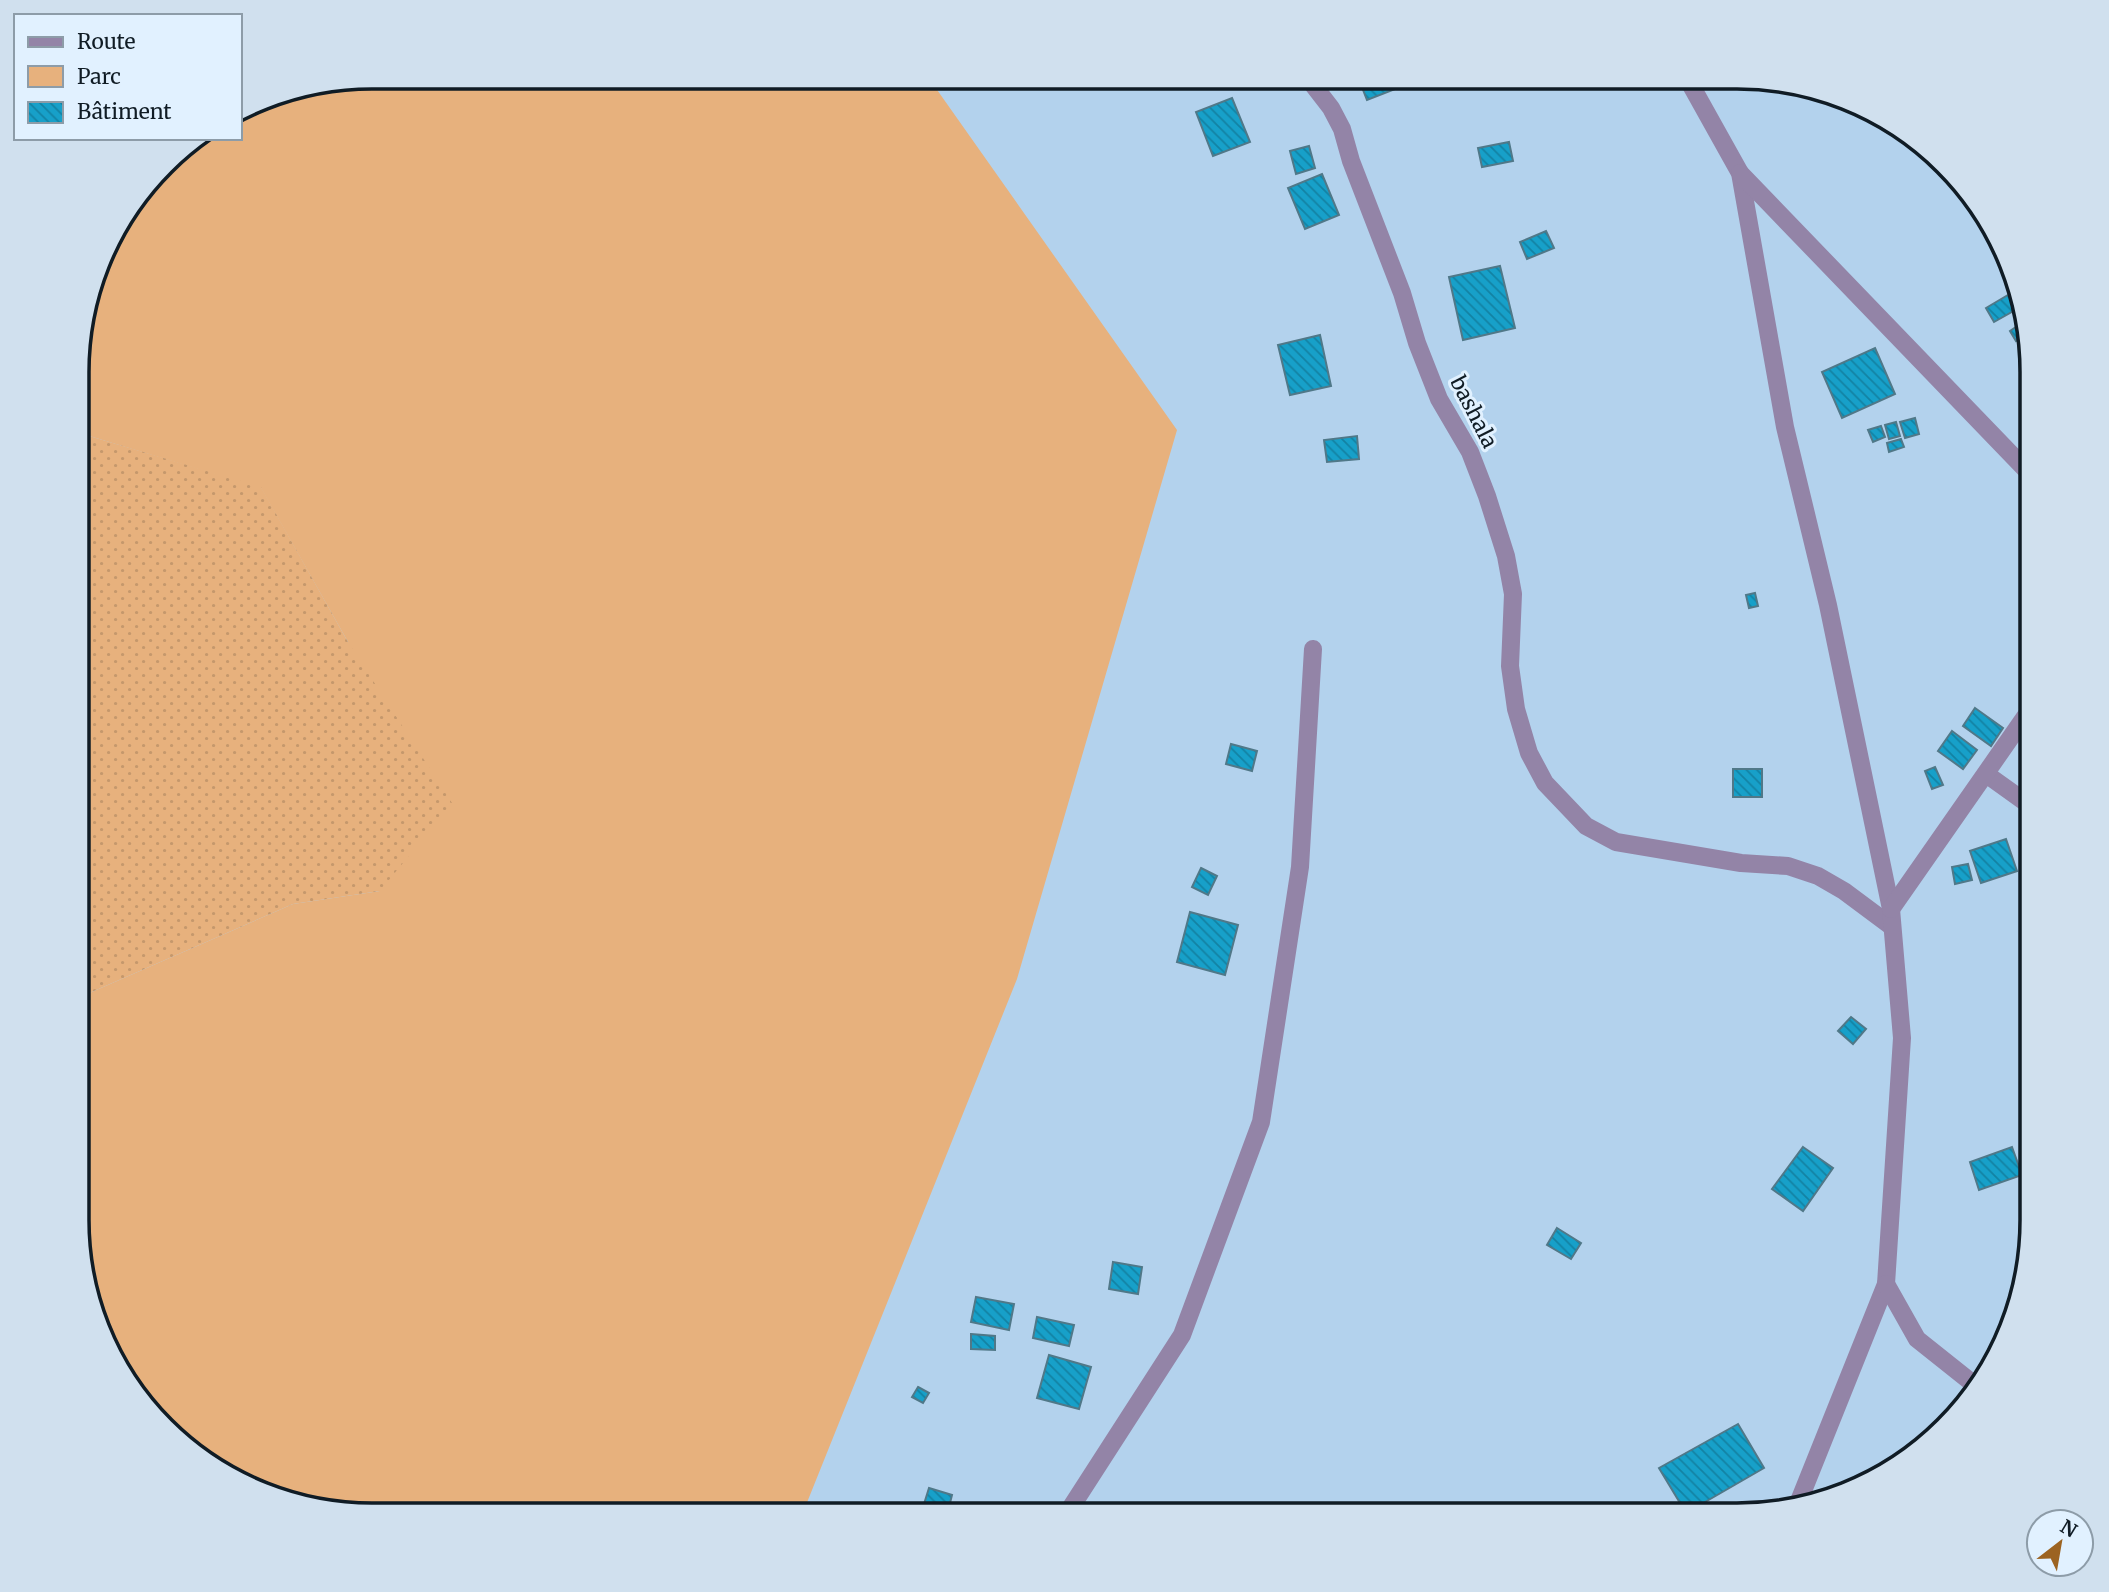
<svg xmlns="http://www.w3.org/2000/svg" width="2109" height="1592" font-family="Merriweather,serif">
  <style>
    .green { fill: #e7b17d }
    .garden { fill: url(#garden-dots) }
    .building { fill: url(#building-back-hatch); stroke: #507888; stroke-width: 2 }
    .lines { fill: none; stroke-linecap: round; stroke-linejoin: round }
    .street { stroke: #9384a7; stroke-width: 18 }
    .labels { text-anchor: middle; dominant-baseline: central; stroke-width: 6; stroke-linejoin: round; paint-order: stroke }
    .street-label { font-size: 21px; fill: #101c25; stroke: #e1f1ff }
    .rim { fill: none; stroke: #101c25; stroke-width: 3.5 }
  </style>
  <defs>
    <pattern id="garden-dots" width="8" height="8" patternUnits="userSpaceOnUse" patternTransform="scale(1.75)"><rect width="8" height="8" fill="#e7b17d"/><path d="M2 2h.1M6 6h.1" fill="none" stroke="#c5986c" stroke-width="1.8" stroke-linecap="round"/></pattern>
    <pattern id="building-back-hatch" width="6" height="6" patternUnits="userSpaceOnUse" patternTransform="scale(1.75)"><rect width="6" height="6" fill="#17a0c9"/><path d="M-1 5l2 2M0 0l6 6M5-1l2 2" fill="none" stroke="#1382a3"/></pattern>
  </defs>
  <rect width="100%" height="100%" fill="#b3d2ed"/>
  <path class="green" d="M372,77H928L1177,430L1017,979L802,1515L353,1514L259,1493L178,1442L108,1351L78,1240V998L293,904L380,891L348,642L261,488L86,435L79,441L80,333L116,225L178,150L198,138H240V114L277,93Z"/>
  <path class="garden" d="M86,435L261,487L348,642L452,803L380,891L293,904L78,998L79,441Z"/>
  <g class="building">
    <path d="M1358,77H1400L1403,86L1367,100Z"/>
    <path d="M1232,98L1250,142L1213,156L1196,112Z"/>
    <path d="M1509,142L1513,161L1482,167L1478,148Z"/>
    <path d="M1309,146L1315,168L1296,174L1290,151Z"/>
    <path d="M1322,174L1339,215L1305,229L1288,188Z"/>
    <path d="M1546,231L1554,248L1527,259L1520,242Z"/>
    <path d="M1500,266L1515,328L1463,340L1449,277Z"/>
    <path d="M2013,292L2017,309L1994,322L1986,308Z"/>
    <path d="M2016,327L2022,337L2016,341L2010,331Z"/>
    <path d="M1320,335L1331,386L1290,395L1278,345Z"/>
    <path d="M1875,348L1895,394L1842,418L1822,372Z"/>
    <path d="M1915,418L1919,434L1905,438L1900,422Z"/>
    <path d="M1896,422L1900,436L1889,439L1885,425Z"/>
    <path d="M1881,426L1885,437L1873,442L1868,430Z"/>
    <path d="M1357,436L1359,459L1327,462L1324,440Z"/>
    <path d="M1901,439L1904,447L1889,452L1887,443Z"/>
    <path d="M1755,593L1758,606L1749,608L1746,595Z"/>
    <path d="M1975,708L2003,728L1991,746L1963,726Z"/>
    <path d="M1952,731L1977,750L1963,769L1938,751Z"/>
    <path d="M1231,744L1257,751L1252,771L1226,764Z"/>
    <path d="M1935,767L1943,785L1932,789L1925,771Z"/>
    <rect x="1733" y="769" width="29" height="28"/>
    <path d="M2006,839L2017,871L1981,883L1970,851Z"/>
    <path d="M1968,864L1972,880L1955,884L1952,867Z"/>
    <path d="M1201,868L1217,876L1208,895L1192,887Z"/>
    <path d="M1190,912L1238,925L1225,975L1177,962Z"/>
    <path d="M1851,1017L1866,1029L1853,1044L1838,1031Z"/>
    <path d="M1803,1147L1833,1168L1803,1211L1772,1189Z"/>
    <path d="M2012,1147L2022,1175L1979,1190L1970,1162Z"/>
    <path d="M1557,1228L1581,1243L1571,1259L1547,1245Z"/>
    <path d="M1113,1262L1142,1267L1138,1294L1109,1289Z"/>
    <path d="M976,1297L1014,1304L1009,1330L971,1322Z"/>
    <path d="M1037,1317L1074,1325L1069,1346L1033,1338Z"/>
    <path d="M971,1334L995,1336V1350L971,1349Z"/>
    <path d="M1049,1355L1091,1367L1079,1409L1037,1398Z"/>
    <path d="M918,1387L929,1393L923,1403L912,1397Z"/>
    <path d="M1738,1424L1764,1468L1686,1513L1659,1468Z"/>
    <path d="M929,1488L952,1495L948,1511L924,1504Z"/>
  </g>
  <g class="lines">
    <g class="street">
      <path d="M1307,77L1331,108L1342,129L1351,161L1402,293L1417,343L1439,399L1470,452L1487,496L1506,556L1513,594L1510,666L1516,709L1529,753L1545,783L1586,826L1616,842L1741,863L1788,866L1818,876L1844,891L1891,926"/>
      <path d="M1687,78L1740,173L1785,427L1828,605L1891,909L1902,1038L1886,1284L1799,1501"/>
      <path d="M1740,173L2032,476"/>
      <path d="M1986,774L2032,807"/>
      <path d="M1891,909L2032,707"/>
      <path d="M1886,1284L1917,1339L1976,1386"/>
      <path d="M1066,1515L1182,1335L1261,1122L1300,867L1313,649"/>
    </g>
  </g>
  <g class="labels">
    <g class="street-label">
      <text transform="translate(1474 412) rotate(63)">bashala</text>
    </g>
  </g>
  <path d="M0 0H2109V1592H0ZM372 89H1737A283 283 0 0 1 2020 372V1220A283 283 0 0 1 1737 1503H372A283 283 0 0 1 89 1220V372A283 283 0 0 1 372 89Z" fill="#d0e0ee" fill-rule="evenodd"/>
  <path class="rim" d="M372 89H1737A283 283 0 0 1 2020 372V1220A283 283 0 0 1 1737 1503H372A283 283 0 0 1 89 1220V372A283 283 0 0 1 372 89Z"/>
  <rect x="14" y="14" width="228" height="126" fill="#e1f1ff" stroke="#8d9ca8" stroke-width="2"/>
  <rect x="28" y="37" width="35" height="10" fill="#9384a7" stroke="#8d9ca8" stroke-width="2"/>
  <text x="77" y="49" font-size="21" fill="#101c25">Route</text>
  <rect x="28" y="66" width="35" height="21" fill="#e7b17d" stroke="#8d9ca8" stroke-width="2"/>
  <text x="77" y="84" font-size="21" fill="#101c25">Parc</text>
  <rect x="28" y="102" width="35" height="21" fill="url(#building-back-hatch)" stroke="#8d9ca8" stroke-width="2"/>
  <text x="77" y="119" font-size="21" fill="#101c25">Bâtiment</text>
  <g transform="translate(2060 1543) rotate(31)"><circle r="33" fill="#e1f1ff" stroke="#8d9ca8" stroke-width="2"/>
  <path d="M0-5L12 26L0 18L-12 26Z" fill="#9c6321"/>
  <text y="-10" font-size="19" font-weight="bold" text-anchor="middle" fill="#101c25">N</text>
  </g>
</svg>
